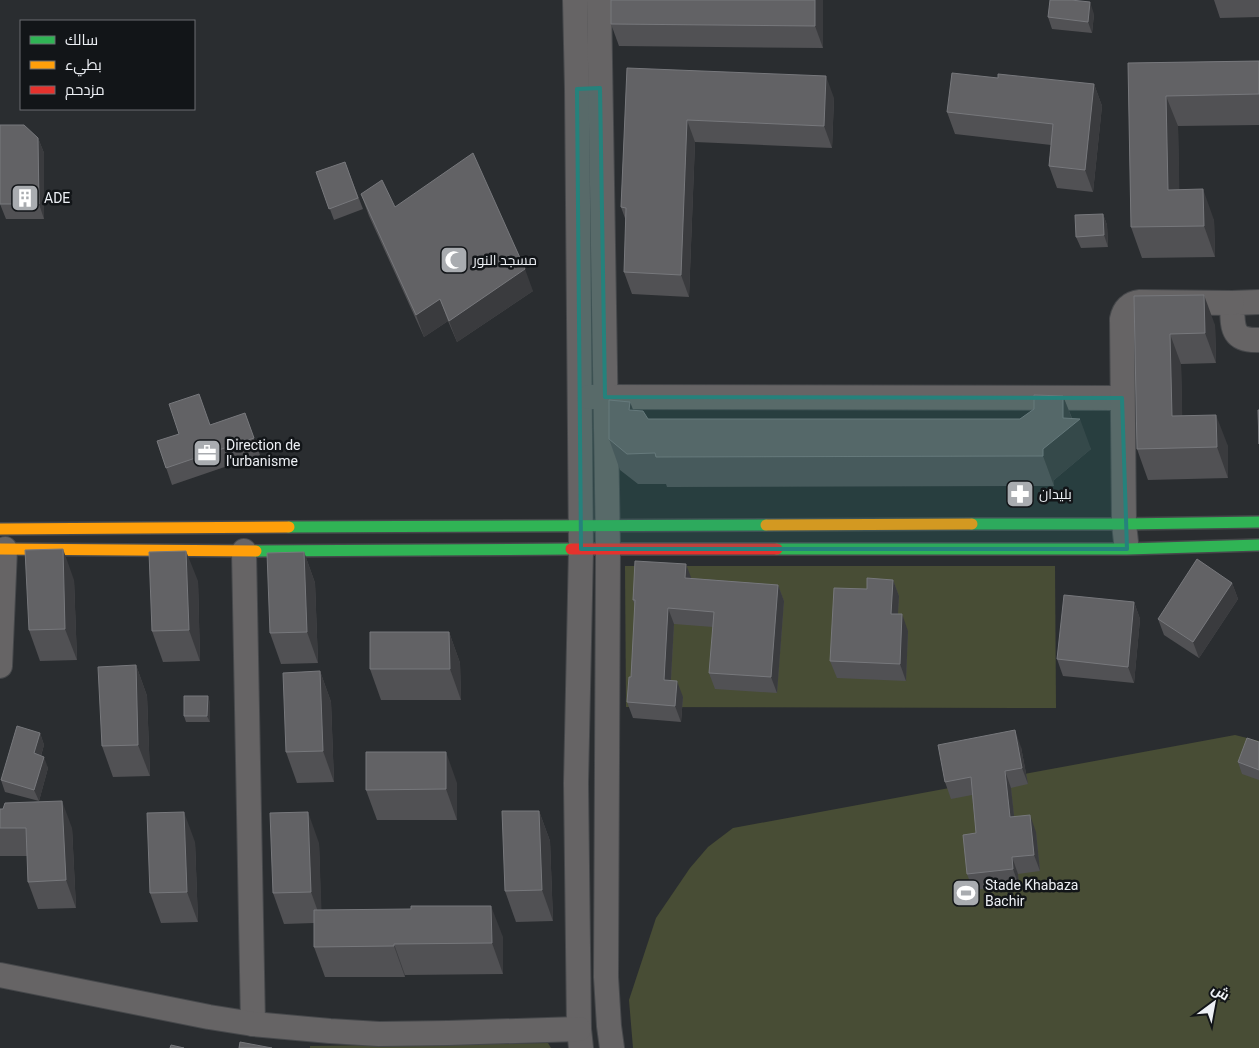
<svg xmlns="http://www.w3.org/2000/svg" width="1259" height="1048" font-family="Roboto,Cairo,sans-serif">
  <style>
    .green { fill: #484d35 }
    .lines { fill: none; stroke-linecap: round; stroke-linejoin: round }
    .street-casing { stroke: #46484b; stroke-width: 26 }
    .fast-casing { stroke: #46484b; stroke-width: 14 }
    .slow-casing { stroke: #46484b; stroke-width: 14 }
    .jam-casing { stroke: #46484b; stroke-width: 14 }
    .street { stroke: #666465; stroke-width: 24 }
    .fast { stroke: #30b455; stroke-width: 11 }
    .slow { stroke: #ff9f0a; stroke-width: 11 }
    .jam { stroke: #e5322d; stroke-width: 11 }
    .wall { fill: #515154 }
    .shaded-wall { fill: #3a3b3e }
    .building { fill: #626265; stroke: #77787c }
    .marked { fill: #25827c; fill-opacity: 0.2; stroke: #25827c; stroke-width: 4; stroke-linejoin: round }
    .labels { text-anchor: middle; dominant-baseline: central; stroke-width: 5; stroke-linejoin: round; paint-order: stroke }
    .poi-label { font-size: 14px; fill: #edf0f5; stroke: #121518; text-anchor: start }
  </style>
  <rect width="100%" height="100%" fill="#2a2d30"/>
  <g class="green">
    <path d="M625,566H1055L1056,708L626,707Z"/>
    <path d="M1235,735L1259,741V1048H633L629,1000L656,918L690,868L708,847L733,828Z"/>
    <path d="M548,1043L551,1048H310V1046Z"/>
  </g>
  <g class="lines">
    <defs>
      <g id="street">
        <path d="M575,0L577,89L581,549L576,783L579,1029L581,1048"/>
        <path d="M599,0L608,550L606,977L609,1026L612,1048"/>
        <path d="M1259,302L1232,303C1233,326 1230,341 1259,340"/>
        <path d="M589,397L1122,398"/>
        <path d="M1126,542L1124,524L1122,319C1124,309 1130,303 1140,302L1232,303"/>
        <path d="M244,551L253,1024"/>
        <path d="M0,666L5,549"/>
        <path d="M0,975L209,1017L253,1024L330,1031L379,1034L448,1033L579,1029"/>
      </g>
      <g id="fast">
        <path d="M972,524H1124L1259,522"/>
        <path d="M289,527L766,525"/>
        <path d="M777,549H1127L1259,545"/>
        <path d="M256,551L571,549"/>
      </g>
      <g id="slow">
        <path d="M766,525L972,524"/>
        <path d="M0,529L289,527"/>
        <path d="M0,549L256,551"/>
      </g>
      <path id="jam" d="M571,549H777"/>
    </defs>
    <use href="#street" class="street-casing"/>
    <use href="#fast" class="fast-casing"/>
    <use href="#slow" class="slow-casing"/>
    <use href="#jam" class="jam-casing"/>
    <use href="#street" class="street"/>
    <use href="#fast" class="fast"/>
    <use href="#slow" class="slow"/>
    <use href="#jam" class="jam"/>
  </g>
  <g class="wall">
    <path d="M611,0H823V48L619,46L611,24Z"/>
    <path d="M1214,0H1259V17L1220,18Z"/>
    <path d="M1094,14L1092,33L1052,29L1048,17Z"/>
    <path d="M1259,61V125L1178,126L1179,190L1214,220L1215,257L1142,258L1131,227L1128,63Z"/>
    <path d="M627,68L834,98L832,148L695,142L689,297L632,294L624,272L626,221L621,207Z"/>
    <path d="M998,78L1094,84L1102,106L1093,192L1057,188L1049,166L1051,145L955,134L947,112Z"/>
    <path d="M38,138L44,153V219H6L0,204Z"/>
    <path d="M345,162L363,209L334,220L316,172Z"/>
    <path d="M361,194L395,207L533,291L457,342L448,321L424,337L369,216Z"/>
    <path d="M1103,214L1107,225L1108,247L1081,248L1076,237Z"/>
    <path d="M1134,296L1215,325L1216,363L1181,364L1182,416L1228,446V478L1148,480L1137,449Z"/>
    <path d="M1063,396L1072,418L1091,449L1054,480V486L667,487L666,484H638L620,470L609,439L634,410L648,419H1020Z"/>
    <path d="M245,413L260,455L172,485L157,441L210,425Z"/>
    <path d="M304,552L315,583L318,663L281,664L270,633Z"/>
    <path d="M691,578L778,585L784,601L777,693L715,689L709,673L713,627L674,624L671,680L683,697L681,722L633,718L627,702L631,677L635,606L633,600Z"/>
    <path d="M74,580L77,660L40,661L29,630Z"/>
    <path d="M893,580L899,596L898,614L908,631L906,681L837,678L830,661L867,589Z"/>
    <path d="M198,581L200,661L163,662L152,631Z"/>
    <path d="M1232,583L1238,599L1199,658L1164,635L1158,619Z"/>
    <path d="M1134,602L1140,619L1134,683L1063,676L1057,659Z"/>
    <path d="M449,632L460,663L461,700H381L370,669Z"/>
    <path d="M136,665L147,696L150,776L113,777L102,746Z"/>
    <path d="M320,671L331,702L334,782L297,783L286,752Z"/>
    <path d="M210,702V722H186L184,716Z"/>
    <path d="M40,733L44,745L41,756L48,768L39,801L5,792L1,780Z"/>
    <path d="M1259,742V780L1242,774L1238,762Z"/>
    <path d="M1021,747L1028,784L1011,788L1014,816L1036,832L1040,871L1018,874L1019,886L973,890L967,874L976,833L972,795L951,799L945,782Z"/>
    <path d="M457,783V820H377L366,790Z"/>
    <path d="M0,809L72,828L76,908L38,909L28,882L27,856H0Z"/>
    <path d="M539,811L550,841L553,921L516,922L505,891Z"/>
    <path d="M195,842L198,922L161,923L150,893Z"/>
    <path d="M319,843L321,910L503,937V974L405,975V977H325L314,947V923L284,924L273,893Z"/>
  </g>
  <g class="shaded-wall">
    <path d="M815,0H823V48L815,26Z"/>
    <path d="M1090,2L1094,14L1092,33L1088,22Z"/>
    <path d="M826,76L834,98L832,148L824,126Z"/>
    <path d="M1094,84L1102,106L1093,192L1085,170Z"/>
    <path d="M1166,96L1178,126L1180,220L1168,190Z"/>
    <path d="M687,120L695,142L689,297L681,275Z"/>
    <path d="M38,138L44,153V219L39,204Z"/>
    <path d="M1203,189L1214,220L1215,257L1204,226Z"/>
    <path d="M1103,214L1107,225L1108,247L1104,235Z"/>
    <path d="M525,269L533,291L457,342L449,321Z"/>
    <path d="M1204,295L1215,325L1216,363L1205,333Z"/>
    <path d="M440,299L448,321L424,337L416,315Z"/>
    <path d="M1170,334L1181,364L1183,447L1172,416Z"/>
    <path d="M1063,396L1074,424L1080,419L1091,449L1054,480V486L1043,456V449L1063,418Z"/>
    <path d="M630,402L642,432L629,410Z"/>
    <path d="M1216,415L1228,446V478L1217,447Z"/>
    <path d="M63,549L74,580L77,660L65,629Z"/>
    <path d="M186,551L198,581L200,661L189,630Z"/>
    <path d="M304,552L315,583L318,663L307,632Z"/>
    <path d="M686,564L692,580L685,578Z"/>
    <path d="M893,580L899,596L897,631L891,614Z"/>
    <path d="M1232,583L1238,599L1199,658L1193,642Z"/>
    <path d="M778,585L784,601L777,693L771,677Z"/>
    <path d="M1134,602L1140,619L1134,683L1128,667Z"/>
    <path d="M668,608L674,624L670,696L664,680Z"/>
    <path d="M902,614L908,631L906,681L900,664Z"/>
    <path d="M449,632L460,663L461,700L450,669Z"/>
    <path d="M136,665L147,696L150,776L138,745Z"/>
    <path d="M320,671L331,702L334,782L323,751Z"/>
    <path d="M677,681L683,697L681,722L675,706Z"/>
    <path d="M208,696L210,702V722L207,716Z"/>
    <path d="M1015,730L1021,747L1028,784L1022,768Z"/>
    <path d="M40,733L44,745L38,765L34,753Z"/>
    <path d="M446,752L457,783V820L446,789Z"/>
    <path d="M44,757L48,768L39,801L34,790Z"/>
    <path d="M1005,771L1011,788L1016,834L1010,817Z"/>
    <path d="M62,801L72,828L76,908L66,880Z"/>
    <path d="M539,811L550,841L553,921L542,890Z"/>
    <path d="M184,812L195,842L198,922L187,892Z"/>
    <path d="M308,812L319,843L322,923L311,892Z"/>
    <path d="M1030,815L1036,832L1040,871L1034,855Z"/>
    <path d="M1012,857L1018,874L1019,886L1013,869Z"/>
    <path d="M491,906L503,937V974L492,943Z"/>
    <path d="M394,944L405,975V977L394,946Z"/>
  </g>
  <g class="building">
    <path d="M611,0H815V26L611,24Z"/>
    <path d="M1050,0H1071L1090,2L1088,22L1048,17Z"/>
    <path d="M1259,61V94L1166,96L1168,190L1203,189L1204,226L1131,227L1128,63Z"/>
    <path d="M627,68L826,76L824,126L687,120L681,275L624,272L626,208L621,207Z"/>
    <path d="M952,73L998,78V74L1094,84L1085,170L1049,166L1053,124L947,112Z"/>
    <path d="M0,125H24L38,138L39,204H0Z"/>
    <path d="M473,153L525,269L449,321L440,299L416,315L361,194L382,180L395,207Z"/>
    <path d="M345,162L358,198L329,209L316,172Z"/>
    <path d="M1103,214L1104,235L1076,237L1075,215Z"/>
    <path d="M1204,295L1205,333L1170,334L1172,416L1216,415L1217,447L1137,449L1134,296Z"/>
    <path d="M199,394L210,425L245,413L254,438L166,468L157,441L179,434L169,404Z"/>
    <path d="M1034,395L1063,396V418L1080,419L1043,449V456L656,457L655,453L627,454L609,439V400L630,402L629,410L643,411L648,419H1020L1034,409Z"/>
    <path d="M1258,410H1259V444Z"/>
    <path d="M63,549L65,629L29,630L25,550Z"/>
    <path d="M186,551L189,630L152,631L149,552Z"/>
    <path d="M304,552L307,632L270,633L267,553Z"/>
    <path d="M1197,559L1232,583L1193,642L1158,619Z"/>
    <path d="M635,561L686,564L685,578L778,585L771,677L709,673L714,612L668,608L664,680L677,681L675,706L627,702L629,677H631L635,600H633Z"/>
    <path d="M867,578L893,580L891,614H902L900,664L830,661L834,588L867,589Z"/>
    <path d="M1064,595L1134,602L1128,667L1057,659Z"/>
    <path d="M370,632H449L450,669H370Z"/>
    <path d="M136,665L138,745L102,746L98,667Z"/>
    <path d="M320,671L323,751L286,752L283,673Z"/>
    <path d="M184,696H208L207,716H184Z"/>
    <path d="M17,726L40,733L34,753L44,757L34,790L1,780Z"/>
    <path d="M1015,730L1022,768L1005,771L1010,817L1030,815L1034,855L1012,857L1013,869L967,874L963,835L976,833L971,777L945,782L938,745Z"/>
    <path d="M1247,738L1259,742V770L1238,762Z"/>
    <path d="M366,752H446V789L366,790Z"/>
    <path d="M62,801L66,880L28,882L26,828H0V809H3L5,803Z"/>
    <path d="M502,811H539L542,890L505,891Z"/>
    <path d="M184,812L187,892L150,893L147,813Z"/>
    <path d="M308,812L311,892L273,893L270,813Z"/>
    <path d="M411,906H491L492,943L394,944V946L314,947V910L411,909Z"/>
    <path d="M240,1042L272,1048H239Z"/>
    <path d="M171,1045L184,1048H170Z"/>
  </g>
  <path class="marked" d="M600,88L605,397L1122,398L1127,549H581L577,89Z"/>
  <defs>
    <symbol id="building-square" viewBox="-11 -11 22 22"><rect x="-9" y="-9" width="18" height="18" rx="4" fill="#a9acb0" stroke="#121518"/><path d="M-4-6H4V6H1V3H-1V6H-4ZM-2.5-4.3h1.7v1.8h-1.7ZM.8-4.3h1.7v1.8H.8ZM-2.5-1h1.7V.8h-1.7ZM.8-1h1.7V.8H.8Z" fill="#fff"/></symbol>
    <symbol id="mosque-square" viewBox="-11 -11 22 22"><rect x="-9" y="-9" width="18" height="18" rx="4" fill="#a9acb0" stroke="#121518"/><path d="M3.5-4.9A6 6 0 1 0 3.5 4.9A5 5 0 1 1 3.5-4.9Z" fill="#fff"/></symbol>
    <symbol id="office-square" viewBox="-11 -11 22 22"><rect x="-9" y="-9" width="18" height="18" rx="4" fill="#a9acb0" stroke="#121518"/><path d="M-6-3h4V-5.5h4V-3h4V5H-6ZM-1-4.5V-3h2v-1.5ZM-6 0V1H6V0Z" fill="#fff"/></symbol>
    <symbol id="pharmacy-square" viewBox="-11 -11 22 22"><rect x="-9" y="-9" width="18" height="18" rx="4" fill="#a9acb0" stroke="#121518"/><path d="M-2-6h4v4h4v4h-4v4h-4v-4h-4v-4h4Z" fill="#fff"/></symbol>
    <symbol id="stadium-square" viewBox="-11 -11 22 22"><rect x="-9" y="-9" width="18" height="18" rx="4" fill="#a9acb0" stroke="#121518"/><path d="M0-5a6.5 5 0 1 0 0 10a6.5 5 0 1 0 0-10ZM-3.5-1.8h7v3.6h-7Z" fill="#fff"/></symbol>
  </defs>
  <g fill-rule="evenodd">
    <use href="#building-square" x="9" y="182" width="32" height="32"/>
    <use href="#mosque-square" x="438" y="244" width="32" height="32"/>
    <use href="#office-square" x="191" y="437" width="32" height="32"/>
    <use href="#pharmacy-square" x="1004" y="478" width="32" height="32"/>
    <use href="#stadium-square" x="950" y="877" width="32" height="32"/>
  </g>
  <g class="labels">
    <g class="poi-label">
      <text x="44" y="198">ADE</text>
      <text x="473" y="260">مسجد النور</text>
      <text x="226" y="445">Direction de<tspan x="226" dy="16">l'urbanisme</tspan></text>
      <text x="1039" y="494">بليدان</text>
      <text x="985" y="885">Stade Khabaza<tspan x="985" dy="16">Bachir</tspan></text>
    </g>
  </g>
  <rect x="20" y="20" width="175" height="90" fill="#121518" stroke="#6a6d70"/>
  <rect x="30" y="36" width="25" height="8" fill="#30b455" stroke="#6a6d70"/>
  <text x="65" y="45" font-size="15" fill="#edf0f5">سالك</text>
  <rect x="30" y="61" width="25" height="8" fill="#ff9f0a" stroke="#6a6d70"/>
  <text x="65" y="70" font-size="15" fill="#edf0f5">بطيء</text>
  <rect x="30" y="86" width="25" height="8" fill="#e5322d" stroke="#6a6d70"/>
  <text x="65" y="95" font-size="15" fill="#edf0f5">مزدحم</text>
  <g transform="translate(1214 1003) rotate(32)" stroke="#121518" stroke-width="4" paint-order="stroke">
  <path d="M0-4L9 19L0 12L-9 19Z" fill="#edf0f5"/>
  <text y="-8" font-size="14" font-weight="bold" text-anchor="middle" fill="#edf0f5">ش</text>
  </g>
</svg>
